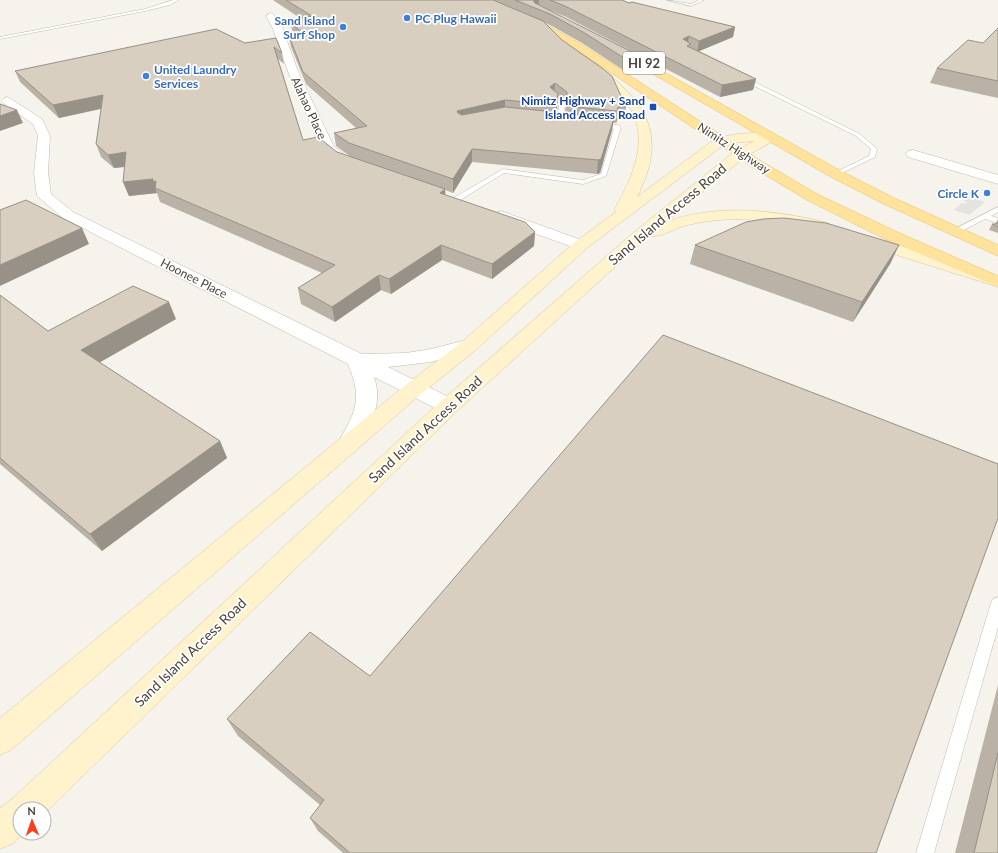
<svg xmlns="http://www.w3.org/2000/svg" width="998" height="853" font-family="Lato,sans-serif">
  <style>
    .parking { fill: #e5e3e0 }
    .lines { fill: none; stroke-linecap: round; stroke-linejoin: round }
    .lane-casing { stroke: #c2bbae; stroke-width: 1 }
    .street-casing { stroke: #c2bbae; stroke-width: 1 }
    .secondary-casing { stroke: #d6c79b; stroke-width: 1 }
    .primary-casing { stroke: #e6c16a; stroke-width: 1 }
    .lane { fill: #fff; fill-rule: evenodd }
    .street { fill: #fff; fill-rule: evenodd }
    .secondary { fill: #fff3cd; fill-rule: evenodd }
    .primary { fill: #ffe39c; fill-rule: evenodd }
    .wall { fill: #bab2a6; fill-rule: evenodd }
    .shaded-wall { fill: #979187 }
    .building { fill: #d8cfc1; stroke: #979187 }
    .shop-dot { fill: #3f7fe0; stroke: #fff; stroke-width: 1.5 }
    .transit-dot { fill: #1a4fb4; stroke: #fff; stroke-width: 1.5 }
    .labels { text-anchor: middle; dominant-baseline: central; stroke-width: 3.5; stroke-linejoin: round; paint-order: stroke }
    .far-shop-label { font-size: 12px; font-weight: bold; fill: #366cbe; stroke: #fff; text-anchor: start }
    .far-transit-label { font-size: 12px; font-weight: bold; fill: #164399; stroke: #fff; text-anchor: end }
    .far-street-label { font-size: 12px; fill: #4b4439; stroke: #fff }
    .shield { fill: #fff; stroke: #817c74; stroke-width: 1 }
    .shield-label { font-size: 13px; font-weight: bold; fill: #4b4439 }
    .street-label { font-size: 14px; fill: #4b4439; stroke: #fff }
  </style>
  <rect width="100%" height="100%" fill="#f6f3ec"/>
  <path class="parking" d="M969,196L985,202L969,215L954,210L962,203L965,204L967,202L964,201Z"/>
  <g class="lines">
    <defs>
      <g id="lane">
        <path d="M173,0H179L170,5L145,11L0,39V37L145,9Z"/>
        <path d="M667,0L691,4L699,0H704L691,6Z"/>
        <path d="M742,76L860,134L877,149L875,157L838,175H834V173L869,156L871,149L856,136L740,79L739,78Z"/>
        <path d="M554,97L565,105L562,122L557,121L559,106L551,99Z"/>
        <path d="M597,123L618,125L621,127L606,176L583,184L504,173L457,202H451L450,200L503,169L583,180L601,174L614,129L595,126V124Z"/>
        <path d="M998,207V212L991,216L998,218V223L985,219L958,233H955L951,231Z"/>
        <path d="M998,597V627L934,853H916L991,603L993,599Z"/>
      </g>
      <g id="street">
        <path d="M270,13L273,14L283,29L297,69L334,147L351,159L353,162L351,165H341L321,149L287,69L273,29L266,16Z"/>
        <path d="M7,97L11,99L42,119L50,136L48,173L51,194L73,212L362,354L406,353L431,349L470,339L477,341L480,345L477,349L431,362L388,367L457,401L460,406L457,411L449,413L441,411L374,377C384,405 369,428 355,452L347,454L339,452L336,446C354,414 364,401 348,364L63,218L37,196L34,173L38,136L33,124L3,103L1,101L3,99Z"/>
        <path d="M913,150L998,175V184L908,157L906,154L908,151Z"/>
        <path d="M501,211L587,242L589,245L587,248L581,250L575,248L496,219L493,216L496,213Z"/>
      </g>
      <g id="secondary">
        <path d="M591,63L595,64C646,101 669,135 637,197L716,138L738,134L765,132L775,134L776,137L775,140L745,157L666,222C718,203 775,210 828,223L830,226L828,229L822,231C788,223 753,217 718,220C707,221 695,223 684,226C673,229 661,238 649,236L457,411L44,814V809H20V833H24L12,844L0,849V808L12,799L441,401L633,233L735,151L754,141L725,144L587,248L477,349L422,393L11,750L0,755V718L408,383L463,341L575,242L616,212L614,210C634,175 653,133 623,98C612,86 600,77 587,68L586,66L587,64Z"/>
        <path d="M868,236L998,276V287L862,244L860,241L862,238Z"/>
      </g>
      <g id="primary">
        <path d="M475,0H487L525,15L549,26L581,44L761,161L817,194L897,232L998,276V287L885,239L807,200L752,167L574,48L535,26Z"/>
        <path d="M612,43L841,171L894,198L998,245V256L884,204L831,177L608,48L607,46L608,44Z"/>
      </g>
    </defs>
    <use href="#lane" class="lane-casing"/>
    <use href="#street" class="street-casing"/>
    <use href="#secondary" class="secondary-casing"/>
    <use href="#primary" class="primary-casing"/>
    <use href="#lane" class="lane"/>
    <use href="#street" class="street"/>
    <use href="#secondary" class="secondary"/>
    <use href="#primary" class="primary"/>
  </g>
  <g class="wall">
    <path d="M273,0H622L629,3L735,27L733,37L699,51L756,79L753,90L720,97L564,16L542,7L638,55L636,67L623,70L582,43L550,25L543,22L626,107L624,120H617L616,123H613L612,130L600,173L597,174L472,162L453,193L445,190V195L535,232L534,246L492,279L442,260L391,294L381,290L335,322L301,304L298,288L322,273L160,202L157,193L129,196L123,182L125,167L114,168L101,157L96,144L101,109L59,118L20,82L15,71L245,43L276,38L282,53L284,64L278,59L303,140L351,157L336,146L334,133L356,128L306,84L291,47L289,36L294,35L293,31L292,30L290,20L300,18ZM558,98L566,104L565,113L557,112Z"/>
    <path d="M998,28V98L930,83L937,68L983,43Z"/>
    <path d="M998,219V233L989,230L992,224H995Z"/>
    <path d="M695,245H899L890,264L853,322L690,264Z"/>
    <path d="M0,295L48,331L176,319L99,362L220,441L227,458L102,551L0,464Z"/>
    <path d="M370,676L876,853H343L318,831L310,818L320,805L238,736L227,719Z"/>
    <path d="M998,685V853H955Z"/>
  </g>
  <g class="shaded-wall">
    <path d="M533,0H539L538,6L534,8Z"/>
    <path d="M735,27L733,37L697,52L699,41Z"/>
    <path d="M689,36L687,47L683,39Z"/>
    <path d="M638,55L636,67L623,70L624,58Z"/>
    <path d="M756,79L753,90L720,97L722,85Z"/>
    <path d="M555,83L554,96L550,87Z"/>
    <path d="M558,94L557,107L556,117V105Z"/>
    <path d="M103,95L108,107L59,118L53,105Z"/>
    <path d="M505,100V113L458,123L457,111Z"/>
    <path d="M618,107L617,120L616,123L617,111Z"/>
    <path d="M17,110L23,123L0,131V116Z"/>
    <path d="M614,118L612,130L600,173L597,174L598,160Z"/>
    <path d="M472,149V162L453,193V179Z"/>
    <path d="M126,152L131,166L114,168L108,155Z"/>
    <path d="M153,179L156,181L155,188L157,193L129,196L123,182Z"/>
    <path d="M445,189L446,203L440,193Z"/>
    <path d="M82,228L89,244L0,286V265Z"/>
    <path d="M535,232L534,246L492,279V264Z"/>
    <path d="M441,245L442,260L391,294L389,279Z"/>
    <path d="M899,245L890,264L853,322L862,302Z"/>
    <path d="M379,275L381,290L335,322L332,307Z"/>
    <path d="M169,302L176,319L90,368L81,350Z"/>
    <path d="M220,441L227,458L102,551L90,534Z"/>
  </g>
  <g class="building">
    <path d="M286,0H493L543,21L562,40L602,68L612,76L626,107H618L617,111L566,106L567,92L555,83L550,87L558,94L556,105L505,100L457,111L458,113L462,115L505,107L614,118L601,159L598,160L472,149L453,179L349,143L334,133L367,126L303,72L289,36L304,34L292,24H296L290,20L312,16Z"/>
    <path d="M515,0H533L535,3L638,55L624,58L583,32L550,14Z"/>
    <path d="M550,0H622L629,3L632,2L735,27L699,41L689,36L683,39L691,44L687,46L756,79L722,85L565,6Z"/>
    <path d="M998,28V81L937,68L968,40L983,43Z"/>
    <path d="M216,29L245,43L276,38L282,53L274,47L303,140L318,137L337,152L445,189L440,193L525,222L535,232L492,264L441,245L389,279L379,275L332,307L298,288L335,265L155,188L156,181L153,182V179L123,182L126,152L108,155L96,144L103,95L53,105L15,71Z"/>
    <path d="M0,104L17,110L0,116Z"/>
    <path d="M26,200L82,228L0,265V210Z"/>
    <path d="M784,218L826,223L899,245L862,302L695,245L746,222L763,219Z"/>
    <path d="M998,222V227L992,224H998Z"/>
    <path d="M133,286L169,302L81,350L220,441L90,534L0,458V295L48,331Z"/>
    <path d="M663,335L998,464V518L876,853H350L310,818L324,800L227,719L310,632L370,676Z"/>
    <path d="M998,753V853H974Z"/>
  </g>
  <g class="shop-dot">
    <circle cx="407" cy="18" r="4"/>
    <circle cx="343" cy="27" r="4"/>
    <circle cx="146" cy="76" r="4"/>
    <circle cx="987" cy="193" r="4"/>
  </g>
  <rect class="transit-dot" x="649" y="103" width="8" height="8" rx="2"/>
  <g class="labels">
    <g class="far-shop-label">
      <text x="415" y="18">PC Plug Hawaii</text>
      <text x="335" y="20" text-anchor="end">Sand Island<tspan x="335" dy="14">Surf Shop</tspan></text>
      <text x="154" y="69">United Laundry<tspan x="154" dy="14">Services</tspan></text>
      <text x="979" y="193" text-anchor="end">Circle K</text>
    </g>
    <g class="far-transit-label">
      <text x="645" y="100">Nimitz Highway + Sand<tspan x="645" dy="14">Island Access Road</tspan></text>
    </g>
    <g class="far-street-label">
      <text transform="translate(309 108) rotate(65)">Alahao Place</text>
      <text transform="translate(734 148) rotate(33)">Nimitz Highway</text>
      <text transform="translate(194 278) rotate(27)">Hoonee Place</text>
    </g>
    <rect class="shield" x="623" y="52" width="42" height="22" rx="3"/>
    <g class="shield-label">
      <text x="644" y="63">HI 92</text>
    </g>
    <g class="street-label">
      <text transform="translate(667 214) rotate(-40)">Sand Island Access Road</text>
      <text transform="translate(425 429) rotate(-43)">Sand Island Access Road</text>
      <text transform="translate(190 652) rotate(-44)">Sand Island Access Road</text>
    </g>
  </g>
  <g transform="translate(32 821) rotate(358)"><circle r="19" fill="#ffffff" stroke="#b7b4b0"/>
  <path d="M0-3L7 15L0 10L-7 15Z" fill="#fc3f1d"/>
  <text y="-6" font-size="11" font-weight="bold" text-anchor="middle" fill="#4b4439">N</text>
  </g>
</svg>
